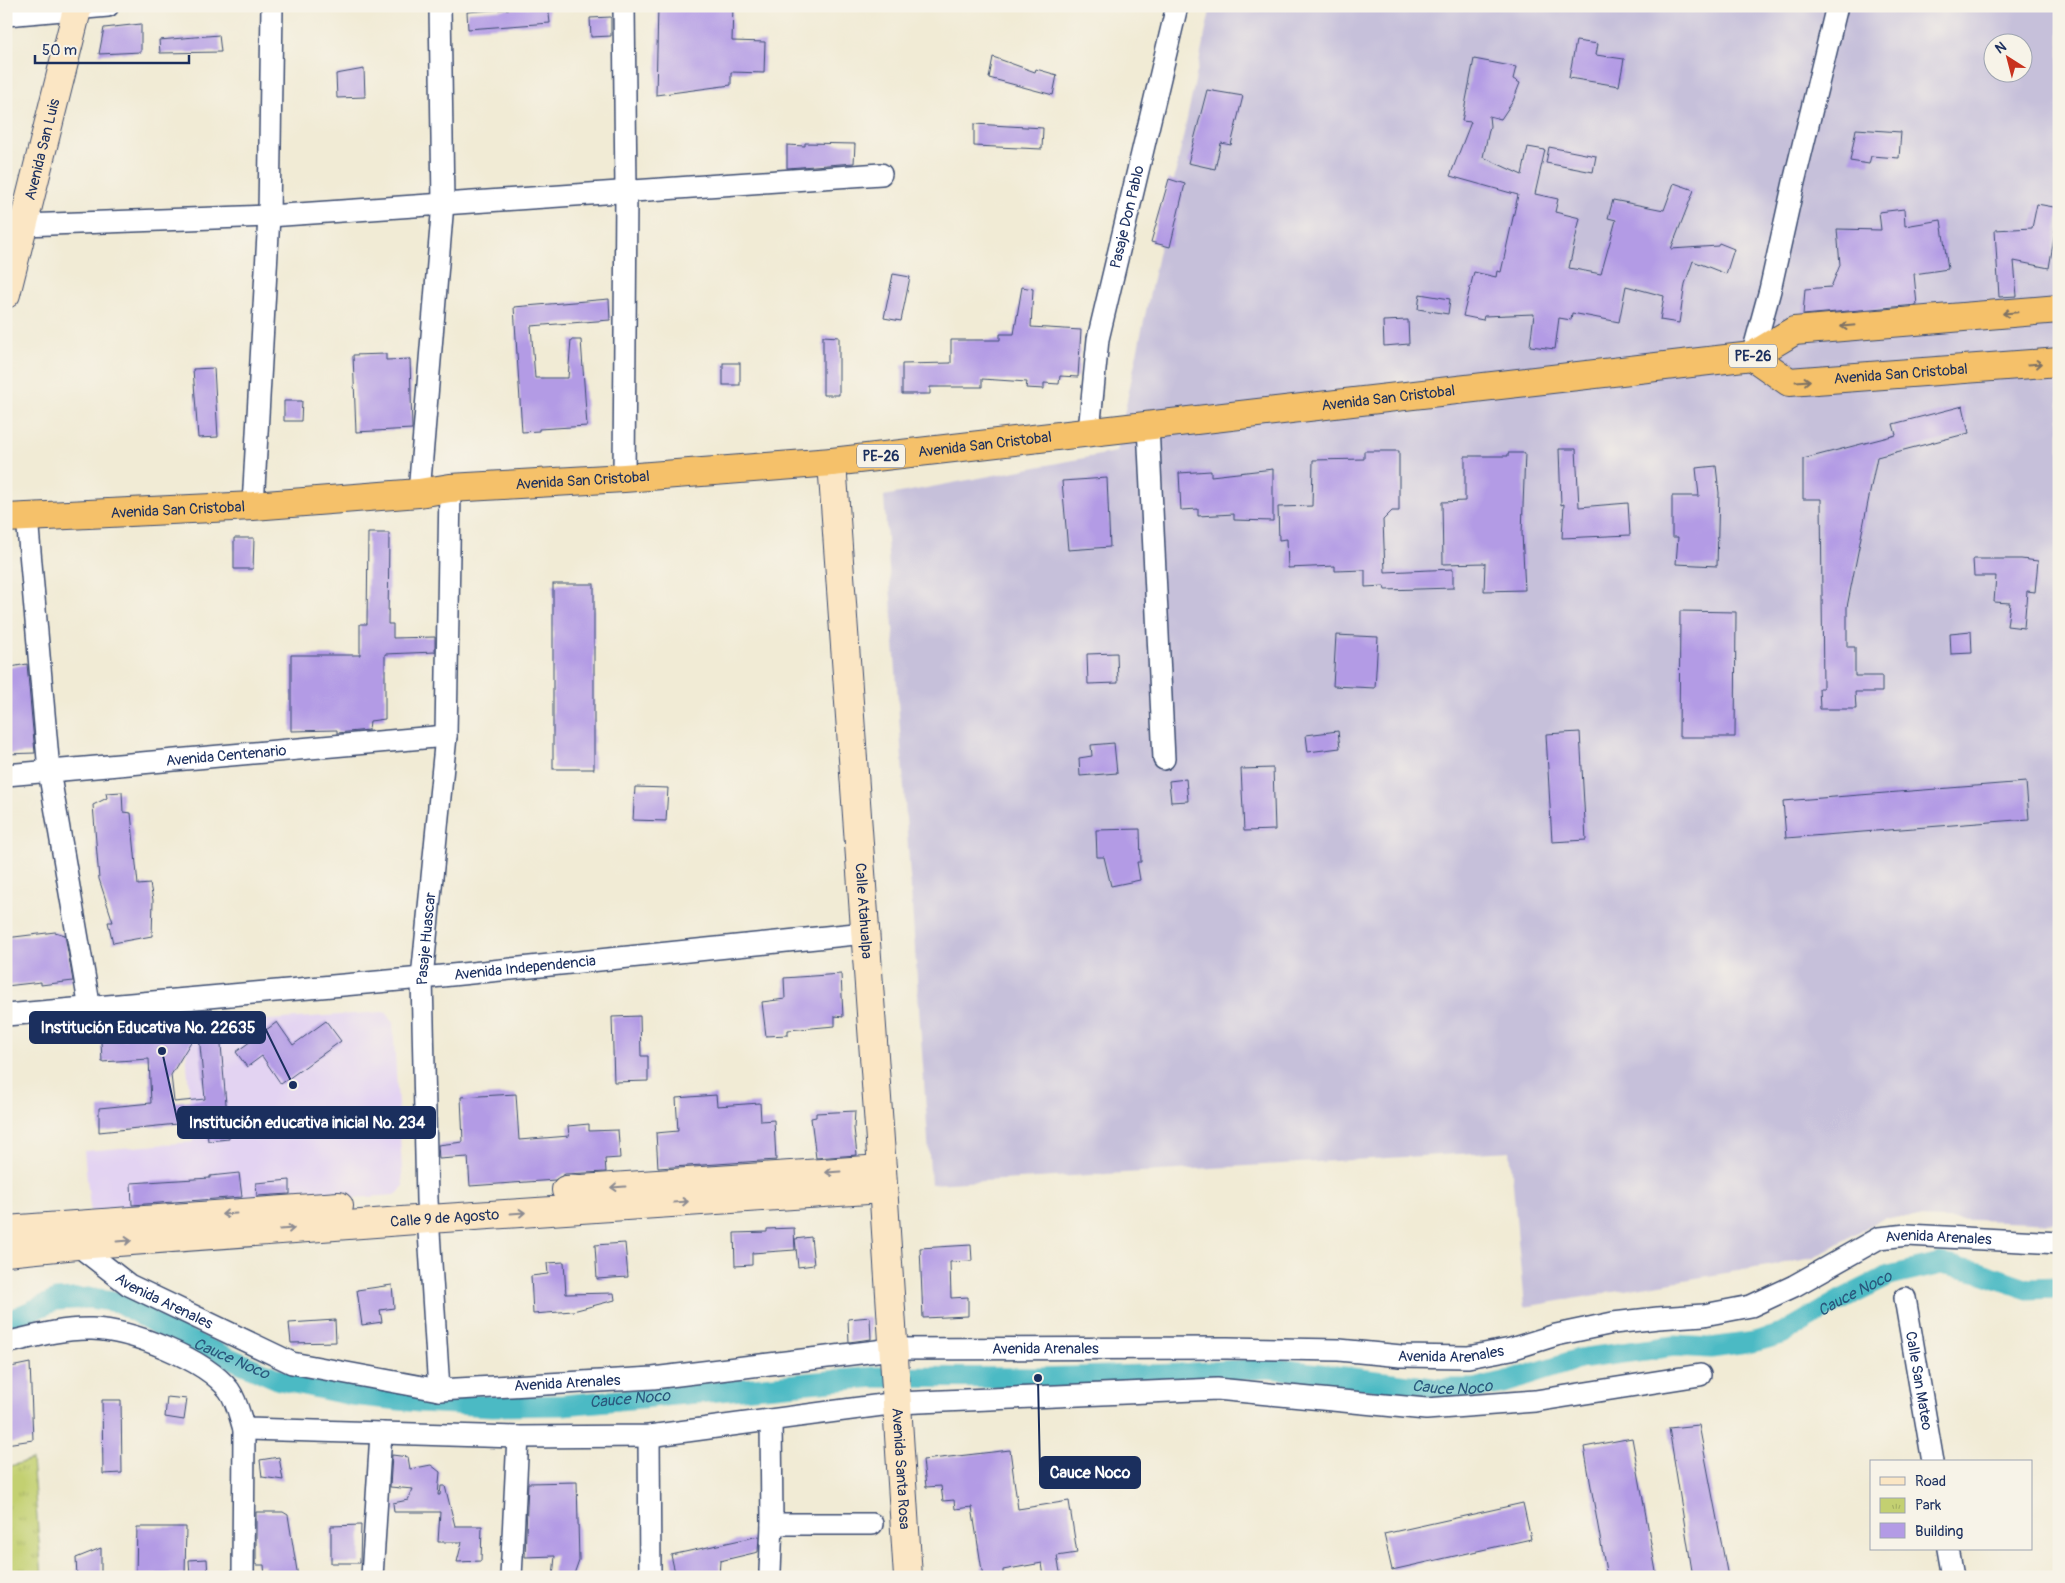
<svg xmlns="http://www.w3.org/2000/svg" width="2065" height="1583" font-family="Pangolin,sans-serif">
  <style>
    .built { fill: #e3d3f2 }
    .industrial { fill: #c6c0da; fill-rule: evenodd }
    .park { fill: url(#park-tufts); stroke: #6f8068 }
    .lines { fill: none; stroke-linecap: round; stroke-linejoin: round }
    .canal { stroke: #4cbac4; stroke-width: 21 }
    .building { fill: #b39be5 }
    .street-casing { stroke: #3b4b70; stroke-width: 24 }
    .secondary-casing { stroke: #3b4b70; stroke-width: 30 }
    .highway-casing { stroke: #3b4b70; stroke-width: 30 }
    .street { stroke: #fff; stroke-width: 21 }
    .secondary { stroke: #fbe6c4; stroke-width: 28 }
    .highway { stroke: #f5c16b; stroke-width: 28 }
    .oneway { stroke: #7d7164 }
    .oneway2 { stroke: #8b8a91 }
    .labels { text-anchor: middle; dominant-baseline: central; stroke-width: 5; stroke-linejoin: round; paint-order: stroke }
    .shield { fill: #f7f3e8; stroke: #5d6a87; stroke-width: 1 }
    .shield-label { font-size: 14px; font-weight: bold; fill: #1b2f5e }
    .street-label { font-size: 15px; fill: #1b2f5e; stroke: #f7f3e8 }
    .water-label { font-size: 16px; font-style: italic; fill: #2a597d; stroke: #f7f3e8 }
    .leader { fill: none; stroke: #1b2f5e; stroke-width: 2 }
    .callout-dot { fill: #1b2f5e; stroke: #f7f3e8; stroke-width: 2 }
    .callout { fill: #1b2f5e; stroke: #1b2f5e; stroke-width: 2 }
    .callout-label { font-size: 16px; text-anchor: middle; font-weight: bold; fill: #fff }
  </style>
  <defs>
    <pattern id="park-tufts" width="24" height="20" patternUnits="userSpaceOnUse" patternTransform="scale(1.25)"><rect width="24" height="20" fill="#c3d071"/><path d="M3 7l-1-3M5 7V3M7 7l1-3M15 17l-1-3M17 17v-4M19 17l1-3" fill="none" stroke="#a7b364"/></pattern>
  </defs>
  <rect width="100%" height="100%" fill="#f7f3e8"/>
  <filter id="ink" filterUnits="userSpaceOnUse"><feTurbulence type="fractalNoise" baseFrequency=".02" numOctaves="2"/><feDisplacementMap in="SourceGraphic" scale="10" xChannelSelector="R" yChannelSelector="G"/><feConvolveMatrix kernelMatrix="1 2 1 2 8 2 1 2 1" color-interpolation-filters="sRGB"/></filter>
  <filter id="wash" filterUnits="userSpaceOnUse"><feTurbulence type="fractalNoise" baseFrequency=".0096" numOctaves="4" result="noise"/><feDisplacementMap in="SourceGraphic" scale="20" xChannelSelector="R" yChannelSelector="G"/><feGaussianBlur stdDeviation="1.12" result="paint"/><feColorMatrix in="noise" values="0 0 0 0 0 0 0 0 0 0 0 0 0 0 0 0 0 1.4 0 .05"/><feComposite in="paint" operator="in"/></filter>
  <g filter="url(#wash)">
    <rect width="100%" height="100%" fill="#f1ebd5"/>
    <path class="built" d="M382,1012L387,1013L393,1023L403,1186L399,1192L395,1195L91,1216L84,1151L193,1142L184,1025L230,1022L235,1027L249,1026L254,1021Z"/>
    <path class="industrial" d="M1211,6H2059V1223L1884,1217L1814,1258L1524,1307L1510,1151L931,1184L884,496L1116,452ZM1992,42H2022V72H1992Z"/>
    <path class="park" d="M32,1460L42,1575L6,1577V1467Z"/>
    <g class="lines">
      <path class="canal" id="s1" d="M6,1322L56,1300L90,1298L118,1302L172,1333L280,1380L351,1395L419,1402L492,1406L563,1405L875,1377L1038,1378L1180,1374L1270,1368L1441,1389H1474L1504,1383L1579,1359L1674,1346L1711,1348L1754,1342L1782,1334L1839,1301L1889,1276L1941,1264L1979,1272L2028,1289L2059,1288"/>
    </g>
    <g id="blocks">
      <g class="building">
        <path d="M548,6L550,23L468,29L467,12Z"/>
        <path d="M658,6H733L732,41L765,42L764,73L731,72V85L656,95Z"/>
        <path d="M611,17V36L591,37L590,18Z"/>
        <path d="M141,24V52L99,54L104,28Z"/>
        <path d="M219,35L221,52L160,53L159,40Z"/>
        <path d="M1576,41L1598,44L1596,55L1624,59L1619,86L1569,78Z"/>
        <path d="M993,57L1035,72L1036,69L1057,75L1053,95L989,78Z"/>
        <path d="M1474,59L1516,67L1513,79L1520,83L1513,101L1501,119L1489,116L1490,126L1483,157L1522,175L1528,147L1545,150L1535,194L1558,199L1555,212L1580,218L1569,268L1601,274L1616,220L1608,218L1613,200L1664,210L1674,183L1694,190L1671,249L1718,246L1719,243L1734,249L1726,274L1693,261L1685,284L1679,323L1660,320L1664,296L1626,286L1619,322L1572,313L1571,320L1559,318L1555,349L1530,346L1534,314L1484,316L1483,320L1463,316L1474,272L1496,277L1497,271L1501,272L1518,195L1450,176L1471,122L1462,121Z"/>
        <path d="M364,69L365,97L337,98L336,74Z"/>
        <path d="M1207,90L1243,96L1231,145L1221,143L1215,169L1188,163Z"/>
        <path d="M974,124L1043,128L1042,149L974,146Z"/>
        <path d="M1856,129L1901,132L1899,158L1871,156L1869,164L1850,161Z"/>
        <path d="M805,143L855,144L854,163L787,168V145L805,146Z"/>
        <path d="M1549,147L1596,156L1593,172L1546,163Z"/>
        <path d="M1169,179L1185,184L1170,247L1151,242Z"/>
        <path d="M2037,204L2059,208L2049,268L2014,261L2017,296L1999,297L1995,230L2032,228Z"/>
        <path d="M1904,209L1905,226L1941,220L1948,269L1914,274L1917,305L1803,315L1805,289L1831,287L1840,265L1837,229L1881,230L1879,212Z"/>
        <path d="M893,274L910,277L901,321L884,318Z"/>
        <path d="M1022,287L1033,289L1031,327L1081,330L1078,377L1060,376L1059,384L1044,383V389L1026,388L1027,382L982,379V387H930V394H902V364L951,363V340H1000V334H1014Z"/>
        <path d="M1420,294L1450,299L1448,314L1418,309Z"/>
        <path d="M609,299L610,320L531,326L535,378H568L571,340H581L587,426L539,429V431L522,432L514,307Z"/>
        <path d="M1408,320L1409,344L1384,346L1383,321Z"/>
        <path d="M823,336L839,337V395H823Z"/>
        <path d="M386,354V360L410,359L412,429L356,432L353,355Z"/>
        <rect x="723" y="363" width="17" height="22"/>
        <path d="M214,368L218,437L198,438L193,369Z"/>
        <path d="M284,401H302L301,421H284Z"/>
        <path d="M1963,406L1969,433L1877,457L1847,607V647H1855V676H1882V692H1855L1856,709H1820L1819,688H1823L1821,499H1803V459L1896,435L1893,424Z"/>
        <path d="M1559,449H1576L1579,507L1628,503L1630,535L1562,538L1564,504L1561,505Z"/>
        <path d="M1364,451H1399V511H1392L1383,520L1385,572L1453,569V588L1385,590L1384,586L1365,587V570L1335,571V566L1288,568L1287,539L1279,540L1278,507L1312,506L1313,460L1364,459Z"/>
        <path d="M1508,453H1525L1522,533L1525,590L1484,591L1485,563L1443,564L1442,502L1465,501V456H1508Z"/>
        <path d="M1716,466L1719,493L1717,566L1676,564L1678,537H1672V496H1699L1696,468Z"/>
        <path d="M1273,469V521L1234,520V514L1198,516V509L1181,510L1179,473L1211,471V476Z"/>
        <path d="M1107,478L1110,547L1068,550L1062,481Z"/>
        <path d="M368,533H389L388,624H393V638L435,637V652L385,654V719L370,721L369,730L337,733V730L291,731V655H360V624H367Z"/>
        <path d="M234,538H254L253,569H234Z"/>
        <path d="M1973,559H2021L2038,561L2035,592L2027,591L2024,628L2007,626L2010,603L1994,602L1996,576H1974Z"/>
        <rect x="553" y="584" width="41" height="185"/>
        <path d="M1680,611L1736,612L1735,737H1679Z"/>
        <path d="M1971,631L1972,653L1951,654L1950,633Z"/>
        <path d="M1336,635L1378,637L1375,688L1333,686Z"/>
        <path d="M1117,653L1118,683L1088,684L1087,654Z"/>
        <path d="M27,664L35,753L6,754V668Z"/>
        <path d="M1338,731L1340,748L1308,752L1306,735Z"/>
        <path d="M1580,732L1586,840L1552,842L1546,734Z"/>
        <path d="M1114,743L1117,773L1080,776L1079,758L1092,756L1091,745Z"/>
        <path d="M1273,768L1275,830L1244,831L1241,769Z"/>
        <path d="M1186,779L1188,801L1171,802L1169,781Z"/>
        <path d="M2026,782L2029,819L1786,838L1783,801Z"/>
        <path d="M635,787L668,788L666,821L633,820Z"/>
        <path d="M122,792L123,812L131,813L138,885L150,884L153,900L152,936L113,943L108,922H113L99,879L93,805L107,798L106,793Z"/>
        <path d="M1140,829L1141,862H1137L1140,880L1111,886L1104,857H1097L1096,830Z"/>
        <path d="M55,932L65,935L73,981L41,985V982L6,986V938Z"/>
        <path d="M841,974L843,1017L835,1016V1026L788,1030V1035L766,1036L762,1002L785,999L784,978Z"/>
        <path d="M162,1016L177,1037L195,1035L171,1075L174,1102L205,1099L199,1035L220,1033L229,1139L208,1141L206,1121L99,1132V1108L151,1103L149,1059L102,1062L101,1041L126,1039L130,1026H158Z"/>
        <path d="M640,1016L641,1056H648V1081L614,1082L612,1017Z"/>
        <path d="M326,1021L341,1041L281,1084L262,1056L247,1067L236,1052L277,1022L293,1045Z"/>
        <path d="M516,1094L519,1140L569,1136L568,1126L589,1124V1131L618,1130L620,1158L605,1159L606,1172L565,1174L555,1180L470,1186L468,1157L439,1159L438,1145L463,1142L461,1097Z"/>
        <path d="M716,1095L717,1106L760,1103L761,1121L774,1120L776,1160L658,1168L656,1133L678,1131L676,1098Z"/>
        <path d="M855,1111L854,1128L857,1155L816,1158L811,1118L816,1117V1113Z"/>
        <path d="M239,1173L242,1197L132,1205L131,1183L210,1178V1176Z"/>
        <path d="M290,1180V1194L257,1196L256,1183Z"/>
        <path d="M794,1228L795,1250L752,1253V1265L735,1266L734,1233L767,1232V1229Z"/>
        <path d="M811,1237L814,1265L798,1267L795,1239Z"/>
        <path d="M625,1243L628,1277L597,1279L595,1245Z"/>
        <path d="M971,1245L972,1261L950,1262L951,1298L968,1297V1316L923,1318L920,1248Z"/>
        <path d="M564,1262L566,1294L614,1293L615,1300L573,1311L533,1314L531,1276L548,1274L547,1263Z"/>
        <path d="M392,1285L394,1308L380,1310L382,1322L362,1325L357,1290Z"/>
        <path d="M870,1317L871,1339L849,1342L848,1319Z"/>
        <path d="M335,1320L336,1342L291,1343L289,1323Z"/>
        <path d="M30,1363L33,1440L6,1444V1368Z"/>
        <path d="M167,1397L187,1399L184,1420L165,1417Z"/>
        <path d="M102,1400H121L122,1473L103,1474Z"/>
        <path d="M1699,1425L1728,1577H1693L1669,1428Z"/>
        <path d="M1632,1438L1657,1577H1607L1584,1447Z"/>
        <path d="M1010,1450L1018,1509L1069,1501L1077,1553L1057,1556L1061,1577H1044L1042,1563L1003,1570V1577H983L972,1507L955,1509L954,1500L943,1501L941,1486L926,1487L923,1460Z"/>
        <path d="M392,1455L408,1457L410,1469L431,1465L440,1472L438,1495H440L441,1486H445L455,1526H482L481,1561L457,1562L462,1542H438L440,1512H394L393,1503L408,1500L413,1489L390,1487Z"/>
        <path d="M279,1457L283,1480L262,1477L260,1460Z"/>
        <path d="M577,1482L579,1560L573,1577H553L555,1556L525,1557L528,1483Z"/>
        <path d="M1523,1503L1531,1539L1392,1570L1384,1534Z"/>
        <path d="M256,1512H283L288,1515L298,1577H265L264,1565H256Z"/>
        <path d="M361,1525L360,1563H331V1526Z"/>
        <path d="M137,1527H186L185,1574L136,1575Z"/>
        <path d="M759,1536L758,1552L720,1561L719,1577H676L671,1555Z"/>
        <path d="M101,1548V1577H77L76,1558Z"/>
        <path d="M207,1559L208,1577H190L189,1560Z"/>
      </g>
    </g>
  </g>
  <g filter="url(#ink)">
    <use href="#blocks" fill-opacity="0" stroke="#3b4b70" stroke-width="1"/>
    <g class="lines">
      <defs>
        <g id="street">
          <path d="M6,15L108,6"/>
          <path d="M24,225L269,216L881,174"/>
          <path d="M1752,356L1770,290L1794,182L1837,6"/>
          <path d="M1148,426L1164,759"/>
          <path id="s2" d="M1089,431L1098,339L1177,6"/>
          <path d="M624,478L626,191L624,6"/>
          <path d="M419,493L443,203L440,6"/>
          <path d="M253,506L269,216L272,6"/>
          <path d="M27,517L49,771L90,1009"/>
          <path id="s3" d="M6,775L446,736"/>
          <path id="s4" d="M6,1015L422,978L865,933"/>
          <path id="s5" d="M71,1240L129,1285L292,1363L439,1390L653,1378L893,1349L1227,1348L1339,1350L1401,1356L1468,1357L1511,1349L1556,1335L1613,1323L1658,1318L1704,1315L1751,1306L1794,1286L1879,1238L1907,1235L2059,1243"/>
          <path id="s6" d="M1905,1298L1933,1462"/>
          <path d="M6,1343C35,1336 63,1328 92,1329C131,1330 205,1359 229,1390C237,1401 240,1417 244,1429L518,1437L649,1436L897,1403L1217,1389L1426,1409L1535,1401L1700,1375"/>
          <path id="s7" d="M439,1390L427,1200L422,978L446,736L450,488"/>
          <path d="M649,1436L650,1577"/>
          <path d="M772,1524H872"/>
          <path d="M1948,1549L1953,1577"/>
          <path d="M770,1571L772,1524L771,1420"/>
          <path d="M243,1577L244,1429"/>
          <path d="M372,1577L381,1433"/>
          <path d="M511,1577L518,1437"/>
        </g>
        <g id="secondary">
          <path id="s8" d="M6,294L78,6"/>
          <path id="s9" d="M832,462L882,1169L908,1577"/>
          <path d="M566,1190L882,1169"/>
          <path d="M6,1230L339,1206"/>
          <path id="s10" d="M6,1252L77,1245L429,1219L883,1189"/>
        </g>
        <g id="highway">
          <path id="s11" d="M2059,309L1794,331L1752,356L1789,382L2059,362"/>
          <path id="s12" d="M6,518L253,506L419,493L450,488L624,478L832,462L1752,356"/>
        </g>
      </defs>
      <use href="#street" class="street-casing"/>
      <use href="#secondary" class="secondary-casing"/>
      <use href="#highway" class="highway-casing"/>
      <use href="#street" class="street"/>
      <use href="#secondary" class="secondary"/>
      <use href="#highway" class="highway"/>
    </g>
    <defs><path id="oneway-shaft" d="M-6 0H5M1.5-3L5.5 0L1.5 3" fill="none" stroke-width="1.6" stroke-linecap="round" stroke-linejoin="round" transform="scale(1.25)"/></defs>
    <g class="oneway">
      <use href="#oneway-shaft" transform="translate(2010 313) rotate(175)"/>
      <use href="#oneway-shaft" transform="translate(1848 326) rotate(175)"/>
      <use href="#oneway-shaft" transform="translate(2035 364) rotate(-4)"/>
      <use href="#oneway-shaft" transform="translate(1803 381) rotate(-4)"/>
    </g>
    <g class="oneway2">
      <use href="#oneway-shaft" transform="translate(833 1172) rotate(176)"/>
      <use href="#oneway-shaft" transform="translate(618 1187) rotate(176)"/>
      <use href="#oneway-shaft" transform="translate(681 1202) rotate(-4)"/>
      <use href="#oneway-shaft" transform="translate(518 1213) rotate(-4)"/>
      <use href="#oneway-shaft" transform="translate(229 1214) rotate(176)"/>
      <use href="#oneway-shaft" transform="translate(287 1229) rotate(-4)"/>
      <use href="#oneway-shaft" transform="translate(124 1241) rotate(-4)"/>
    </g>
  </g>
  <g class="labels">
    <g class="shield">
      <rect x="1729" y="344.5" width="48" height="23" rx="4"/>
      <rect x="857" y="444.5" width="48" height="23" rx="4"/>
    </g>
    <g class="shield-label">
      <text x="1753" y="356">PE-26</text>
      <text x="881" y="456">PE-26</text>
    </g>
    <g class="street-label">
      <text stroke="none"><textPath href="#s8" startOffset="149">Avenida San Luis</textPath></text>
      <text stroke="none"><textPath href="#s2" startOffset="218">Pasaje Don Pablo</textPath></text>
      <text stroke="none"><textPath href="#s11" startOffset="472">Avenida San Cristobal</textPath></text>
      <text stroke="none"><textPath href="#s12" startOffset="1388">Avenida San Cristobal</textPath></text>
      <text stroke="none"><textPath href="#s12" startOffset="982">Avenida San Cristobal</textPath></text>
      <text stroke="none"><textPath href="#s12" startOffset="578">Avenida San Cristobal</textPath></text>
      <text stroke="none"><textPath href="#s12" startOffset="172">Avenida San Cristobal</textPath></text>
      <text stroke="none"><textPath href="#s3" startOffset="221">Avenida Centenario</textPath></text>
      <text stroke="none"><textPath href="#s9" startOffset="450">Calle Atahualpa</textPath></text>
      <text stroke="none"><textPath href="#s7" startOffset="452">Pasaje Huascar</textPath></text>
      <text stroke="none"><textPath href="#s4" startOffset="521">Avenida Independencia</textPath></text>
      <text stroke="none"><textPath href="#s10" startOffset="440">Calle 9 de Agosto</textPath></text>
      <text stroke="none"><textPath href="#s5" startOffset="1928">Avenida Arenales</textPath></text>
      <text stroke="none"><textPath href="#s5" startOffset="112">Avenida Arenales</textPath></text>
      <text stroke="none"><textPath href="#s5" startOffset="1012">Avenida Arenales</textPath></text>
      <text stroke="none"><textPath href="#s5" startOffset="1418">Avenida Arenales</textPath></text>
      <text stroke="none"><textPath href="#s6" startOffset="84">Calle San Mateo</textPath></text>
      <text stroke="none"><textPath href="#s5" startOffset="532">Avenida Arenales</textPath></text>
      <text stroke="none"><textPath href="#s9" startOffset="1009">Avenida Santa Rosa</textPath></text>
    </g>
    <g class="water-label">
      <text stroke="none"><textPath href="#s1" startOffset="1894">Cauce Noco</textPath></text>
      <text stroke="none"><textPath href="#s1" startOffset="244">Cauce Noco</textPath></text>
      <text stroke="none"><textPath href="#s1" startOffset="1474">Cauce Noco</textPath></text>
      <text stroke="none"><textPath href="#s1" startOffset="649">Cauce Noco</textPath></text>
    </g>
  </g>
  <path class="leader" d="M293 1085L265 1028M162 1051L178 1123M1038 1378L1040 1473"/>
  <g class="callout-dot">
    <circle cx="293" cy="1085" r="5"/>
    <circle cx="162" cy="1051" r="5"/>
    <circle cx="1038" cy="1378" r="5"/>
  </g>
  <g class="callout">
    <rect x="30" y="1012" width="235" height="31" rx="5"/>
    <rect x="178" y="1107" width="257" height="31" rx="5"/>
    <rect x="1040" y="1457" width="100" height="31" rx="5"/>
  </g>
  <g class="callout-label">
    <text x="148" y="1033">Institución Educativa No. 22635</text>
    <text x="307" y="1128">Institución educativa inicial No. 234</text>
    <text x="1090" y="1478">Cauce Noco</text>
  </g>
  <rect width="2065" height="1583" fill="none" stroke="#f7f3e8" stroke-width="25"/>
  <rect x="1870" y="1460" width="162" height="90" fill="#f7f3e8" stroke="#9fa5b1"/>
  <rect x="1880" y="1477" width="25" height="8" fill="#fbe6c4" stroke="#9fa5b1"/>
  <text x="1915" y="1486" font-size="15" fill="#1b2f5e">Road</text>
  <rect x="1880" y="1498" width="25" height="15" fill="url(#park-tufts)" stroke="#9fa5b1"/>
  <text x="1915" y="1510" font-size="15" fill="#1b2f5e">Park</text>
  <rect x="1880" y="1523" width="25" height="15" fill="#b39be5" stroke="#9fa5b1"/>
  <text x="1915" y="1536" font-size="15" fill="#1b2f5e">Building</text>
  <g transform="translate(2008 58) rotate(324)"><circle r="24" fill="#f7f3e8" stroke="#9fa5b1"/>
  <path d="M0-4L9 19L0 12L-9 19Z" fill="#c8321e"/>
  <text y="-8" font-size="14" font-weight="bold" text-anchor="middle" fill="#1b2f5e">N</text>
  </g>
  <path d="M35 55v8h154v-8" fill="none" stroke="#1b2f5e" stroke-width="2.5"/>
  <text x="42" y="55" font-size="15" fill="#1b2f5e" stroke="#f7f3e8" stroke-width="4" paint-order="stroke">50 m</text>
</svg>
